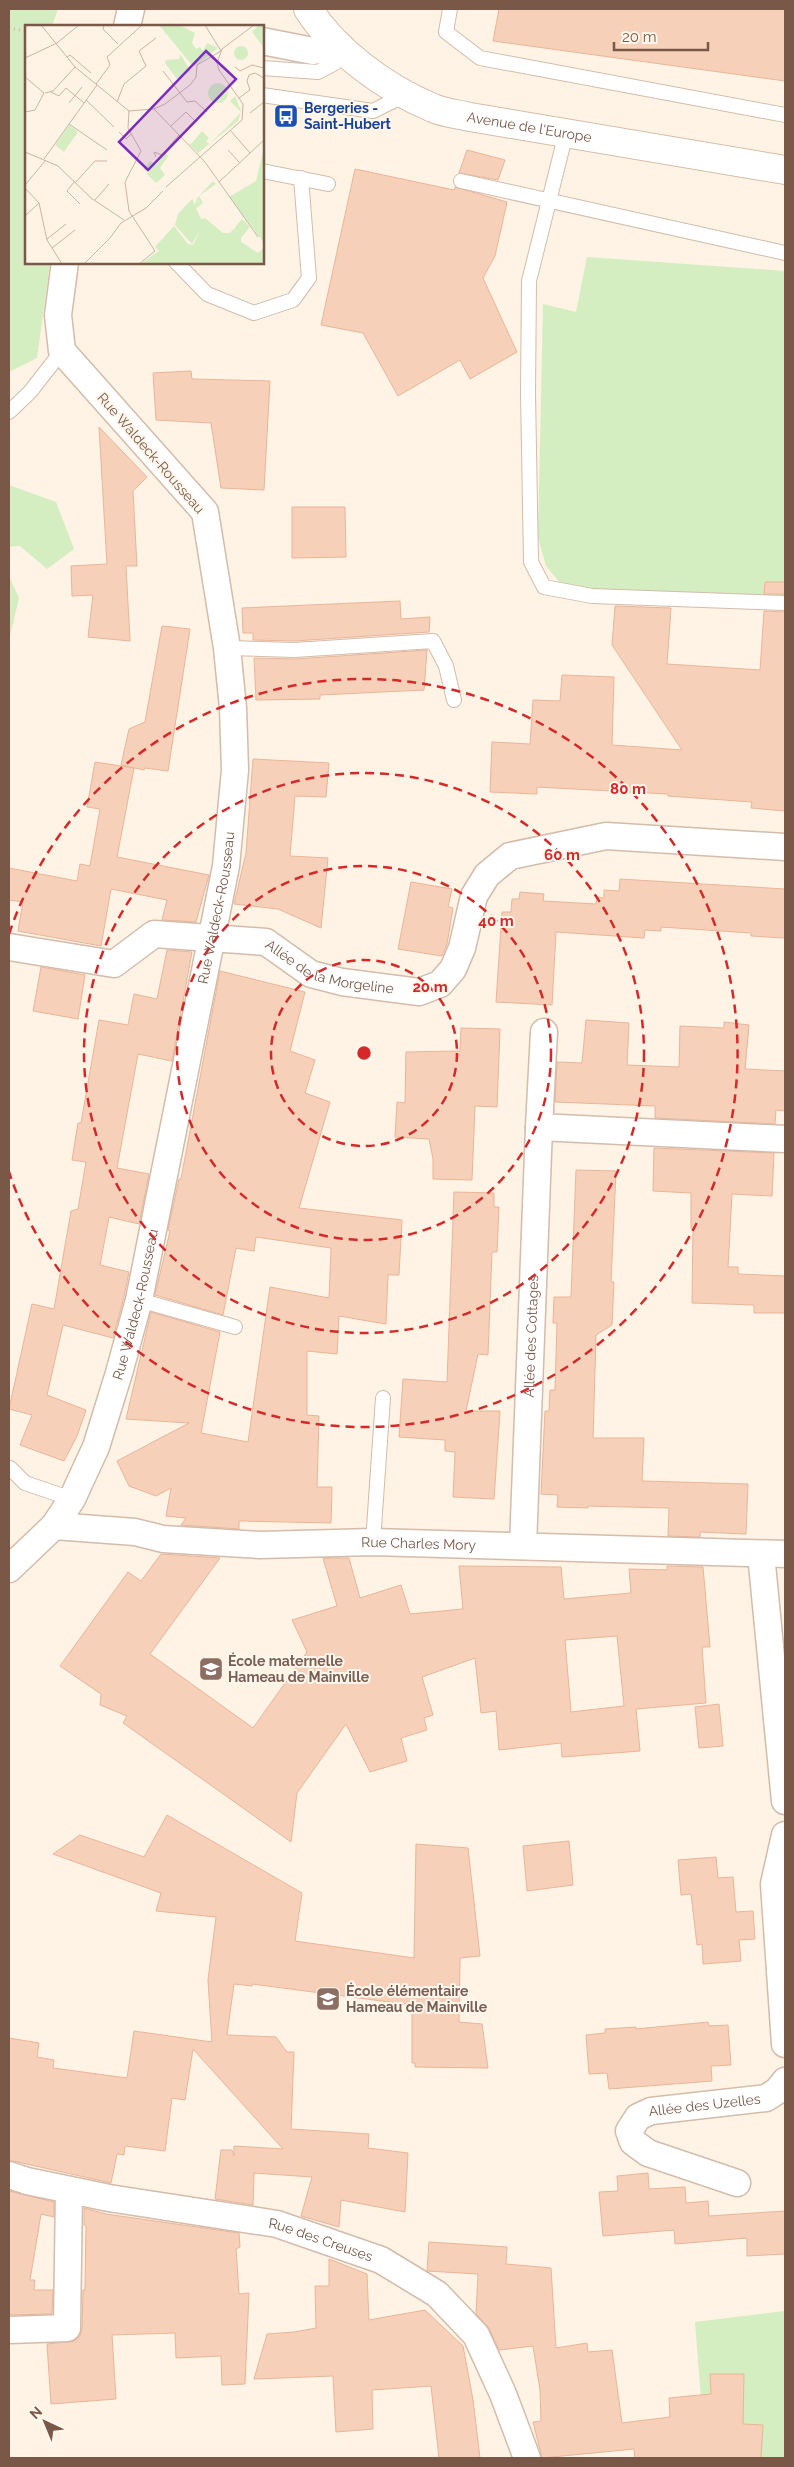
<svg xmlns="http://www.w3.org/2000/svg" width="794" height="2467" font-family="Raleway,sans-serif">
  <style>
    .green { fill: #d4edc1 }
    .building { fill: #f6d0b9; stroke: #eab598; fill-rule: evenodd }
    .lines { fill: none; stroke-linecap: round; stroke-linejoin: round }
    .service-casing { stroke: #d3bcab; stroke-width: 16 }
    .minor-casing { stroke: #d3bcab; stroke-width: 29 }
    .secondary-casing { stroke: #d6bca9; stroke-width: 30 }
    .path { stroke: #dbb39c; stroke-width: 3; stroke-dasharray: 1 4; stroke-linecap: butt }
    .service { stroke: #fff; stroke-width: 14 }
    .minor { stroke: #fff; stroke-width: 26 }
    .secondary { stroke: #fff; stroke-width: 28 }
    .ring { fill: none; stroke: #d62828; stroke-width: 2.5; stroke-dasharray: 9 6 }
    .labels { text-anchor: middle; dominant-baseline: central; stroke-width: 4; stroke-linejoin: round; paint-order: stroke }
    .transit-label { font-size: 14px; font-weight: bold; fill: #164399; stroke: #fff7ec; text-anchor: start }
    .street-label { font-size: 14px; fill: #795847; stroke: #fff7ec }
    .education-label { font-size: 14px; font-weight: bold; fill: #785e54; stroke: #fff7ec; text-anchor: start }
    .inset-road { fill: none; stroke: #c9b5a5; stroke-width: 1 }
    .view { fill: #7b2cbf; fill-opacity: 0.15; stroke: #7b2cbf; stroke-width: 2.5 }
    .inset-edge { fill: none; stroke: #795847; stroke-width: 2.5 }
    .centre { fill: #d62828; stroke: #fff7ec; stroke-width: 2.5 }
    .ring-label { font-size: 15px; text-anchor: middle; font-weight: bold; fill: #d62828; stroke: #fff7ec; stroke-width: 4; stroke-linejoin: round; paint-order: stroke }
  </style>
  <rect width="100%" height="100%" fill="#fef3e4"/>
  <g class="green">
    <path d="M9,9H58L52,26H26V262L50,263L37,358L9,372Z"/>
    <path d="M587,257L785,271V595L582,592L560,583L546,566L538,537L543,304L576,312Z"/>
    <path d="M9,485L56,502L74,549L47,569L20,546L9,547Z"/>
    <path d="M9,576L19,598L9,640Z"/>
    <path d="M785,2311V2458H720L702,2411L695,2322Z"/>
  </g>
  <g class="building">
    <path d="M499,9H785V81L493,41Z"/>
    <path d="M467,150L505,160L498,180L459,173Z"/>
    <path d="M355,169L454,190L455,187L507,202L495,256L483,278L517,352L470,379L460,360L398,396L363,333L321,325Z"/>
    <path d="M191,371L192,379L270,381L264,490L221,488L211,423L156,420L153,373Z"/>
    <path d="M99,427L147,477L133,491L137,566H126L130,641L88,637L93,595L72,596L71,566L107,564Z"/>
    <path d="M292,507H345L346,557L292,558Z"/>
    <path d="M765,582H785V594H764Z"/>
    <path d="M400,601L401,619L430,617L429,632L294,641L253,640V633H243L242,608Z"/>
    <path d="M615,606L671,608L667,664L760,670L764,611L785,612V811L751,808L752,802L668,796V794L537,787V794L490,792L492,742L530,744L533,700L560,701L562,675L614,677L612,745L682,750L612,645Z"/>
    <path d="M162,626L190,629L168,771L145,768L144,770L121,765L129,729L145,722Z"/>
    <path d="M427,650L424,690L320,695V699L256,700L254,658L295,659Z"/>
    <path d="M253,759L329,763L326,797L295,796L290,856L328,858L321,928L278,909L234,904L246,853Z"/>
    <path d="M95,762L134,768L117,857L209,875L196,922L162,920L167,900L111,889L101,946L18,931L23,902L9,900V868L77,881L80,864L90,866L100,809L87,807Z"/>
    <path d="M620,879L785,889V938L751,936V933L661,927V931L645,930L644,938L556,932L552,1005L496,1002L502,912H511L512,899H519L520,892L544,894L543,901L596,904L597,897L604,898V890L619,891Z"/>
    <path d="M411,882L452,889L448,907L453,908L447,944L442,956L398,949Z"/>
    <path d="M167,950L192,952L172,1061L138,1054L117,1168L149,1174L139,1224L109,1217L100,1265L129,1272L124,1297L113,1338L63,1325L47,1395L86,1410L77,1436L64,1461L20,1445L32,1415L9,1409L32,1304L54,1309L71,1211L78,1209L86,1162L72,1160L78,1123H81L99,1020L128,1025L134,994L157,999Z"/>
    <path d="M41,967L85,975L78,1019L33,1011Z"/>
    <path d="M220,971L305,992L290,1051L315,1060L305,1093L330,1102L299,1208L402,1220L399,1275H388L386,1324L339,1316L337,1354L307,1351V1415L319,1416L317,1487H332L331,1523L239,1521V1529L181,1525L186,1518L166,1516L171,1488L156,1496L129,1486L117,1461L189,1423L126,1419L151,1312L220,1332L201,1433L248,1442L270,1287L329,1298L331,1248L256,1237L254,1251L236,1248L223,1315L155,1295L170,1231L168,1230L179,1179H181Z"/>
    <path d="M586,1020L629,1023L627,1065L679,1067L680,1026L724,1028V1022L749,1025L745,1069L785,1071V1111L776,1110L775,1124L655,1118V1106L555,1102L557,1062L582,1063Z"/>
    <path d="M461,1028L500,1029L497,1107L475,1106L472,1180L433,1179V1159L429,1139L395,1137L397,1102L405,1103L406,1052L460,1051Z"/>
    <path d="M654,1148L774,1153L772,1196L732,1194L728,1267H738V1274L785,1276V1313H754V1305L692,1303L693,1229H691V1193L653,1191Z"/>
    <path d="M576,1170L616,1171L611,1282H614L612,1325L596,1335L593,1438H644L642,1481L748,1484L746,1534L700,1532V1537L668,1536L669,1508L588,1506V1508L557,1507L558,1495L541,1494L545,1411H549L550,1390H555L557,1323H553L554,1297H571Z"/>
    <path d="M454,1192L494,1193V1207H499L497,1252H492L488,1355L478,1354L466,1411H500L494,1499L453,1497L455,1452L445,1451V1440L399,1437L403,1379L447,1382Z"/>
    <path d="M161,1554L220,1558L150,1654L253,1728L307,1652L292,1620L337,1606L323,1558H349L360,1598L401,1585L410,1614L463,1609L459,1566L561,1567L564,1599L631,1593L629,1569L667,1570V1566L703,1567L710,1647H702L706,1703L636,1709L640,1751L562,1757L561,1743L499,1750L496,1711L481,1713L475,1658L422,1677L433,1715L424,1718L427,1730L401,1738L407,1761L370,1772L346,1724L297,1793L291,1842L123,1723L127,1716L100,1705L101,1694L60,1666L128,1572L141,1581ZM617,1636L624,1706L571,1712L565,1640Z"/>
    <path d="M719,1704L723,1746L699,1748L695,1707Z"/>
    <path d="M167,1815L302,1893L295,1941L414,1958L416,1844L468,1848L480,1956L460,1958L459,2022L482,2024L488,2068L415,2067V2063H412V2005L252,1984V1986L234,1984L227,2035L276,2037L287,2052H294L291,2129L369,2134L368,2148L408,2153L405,2212L341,2200L339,2227L301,2216L312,2177L254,2173L253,2205L215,2199L221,2150H232L234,2156V2146L283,2149L193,2049L185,2100L172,2098L165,2151L125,2146L124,2155L117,2154L111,2183L9,2160V2038L39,2043L37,2057L54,2060L53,2068L127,2078L134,2031L212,2042L208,1980L216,1917L156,1911L161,1893L53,1854L80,1835L144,1857Z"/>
    <path d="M569,1841L573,1885L527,1891L523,1846Z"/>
    <path d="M716,1857L718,1878L733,1877L736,1912L753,1911L755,1939L739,1940L741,1961L703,1964L702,1944L697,1945L691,1894L681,1895L678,1860Z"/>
    <path d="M708,2022L709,2026L728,2025L731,2065L711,2066L712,2081L609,2089L607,2073L589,2074L586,2035L605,2033V2029L636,2027V2029Z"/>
    <path d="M648,2173L649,2189L685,2187L686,2203L708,2201L709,2216L785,2211V2254L747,2256V2238L675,2244L674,2230L603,2236L599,2192L618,2191L617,2176Z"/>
    <path d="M9,2191L54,2202V2217L41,2214L30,2280H35L34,2290H53L52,2314L9,2315Z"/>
    <path d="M84,2208L106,2214L239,2233L240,2247L236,2249L239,2294L249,2293L245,2384L222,2385L221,2356L176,2358L175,2333L112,2335L116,2399L51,2404L47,2344L74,2341L80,2336L82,2329L83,2290H85L86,2226L84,2225Z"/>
    <path d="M429,2242L507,2247L506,2264L551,2268L556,2348L587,2343L588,2352L612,2350L622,2423L670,2417L669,2398L711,2394L710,2374H744L743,2424L763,2425L761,2458H635L634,2449L542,2458L533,2422L541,2421L540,2390L533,2346L499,2350L489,2328L476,2314L478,2274L427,2271Z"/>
    <path d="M329,2259L367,2274L369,2320L425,2310L463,2346L473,2400L480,2458H439L431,2386L372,2390L373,2429L336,2432L333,2376L254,2379L267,2334L294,2332L316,2328L315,2286H329Z"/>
  </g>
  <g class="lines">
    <defs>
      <g id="service">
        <path d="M450,9L446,32L480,58L785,115"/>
        <path d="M262,68L318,72L335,63L341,47"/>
        <path d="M262,95L373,111L405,95"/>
        <path d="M566,133L529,281L528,393L531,562L544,587L592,596L785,603"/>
        <path d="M262,171L328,184"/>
        <path d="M461,181L785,253"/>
        <path d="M176,262L207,294L254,313L293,300L309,278L301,178"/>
        <path d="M9,412L30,392L62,351"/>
        <path d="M227,648L294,650L433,641L446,666L454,700"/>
        <path d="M139,1300L235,1327"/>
        <path d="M10,1468L25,1483L72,1499"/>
        <path d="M373,1542L383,1398"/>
      </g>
      <g id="minor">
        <path d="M127,26L131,9"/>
        <path d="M262,41L313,51L341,47"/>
        <path id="s1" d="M9,947L114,964L154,934L266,942L311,974L342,982L419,992L440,984L453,969L462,948L474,896L487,875L510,856L606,836L785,847"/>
        <path d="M539,1127L544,1032"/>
        <path id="s2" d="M54,1526L135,1532L163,1539L260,1545L373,1542L785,1554"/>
        <path id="s3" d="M523,1546L539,1127L785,1139"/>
        <path d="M761,1554L785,1801"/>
        <path id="s4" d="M9,1569L54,1526L72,1499L96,1447L119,1373L139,1300L226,866L235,770L233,708L227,648L205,512L62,351L58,315L65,262"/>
        <path d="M785,1835L774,1884L785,2044"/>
        <path id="s5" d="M9,2175L27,2181L109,2198L277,2224L381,2260L437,2294L476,2335L503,2394L527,2458"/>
        <path id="s6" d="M737,2183L648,2153L633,2142L629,2131L638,2117L651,2111L766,2098L777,2091L785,2081"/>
        <path d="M9,2330L67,2328L69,2190"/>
      </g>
      <g id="secondary">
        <path id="s7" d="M308,9C336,52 385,88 433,108C444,113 458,114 470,117L785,170"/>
      </g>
    </defs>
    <use href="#service" class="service-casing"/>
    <use href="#minor" class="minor-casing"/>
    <use href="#secondary" class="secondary-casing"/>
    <path class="path" d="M9,28L26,31"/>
    <use href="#service" class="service"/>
    <use href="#minor" class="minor"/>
    <use href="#secondary" class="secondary"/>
  </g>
  <g class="ring">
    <circle cx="364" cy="1053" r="93"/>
    <circle cx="364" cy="1053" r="187"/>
    <circle cx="364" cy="1053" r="280"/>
    <path d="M9 934A374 374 0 1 1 9 1172"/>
  </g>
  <defs>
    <symbol id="bus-square" viewBox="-11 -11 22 22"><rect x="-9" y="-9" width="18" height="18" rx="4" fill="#1a4fb4" stroke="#fff7ec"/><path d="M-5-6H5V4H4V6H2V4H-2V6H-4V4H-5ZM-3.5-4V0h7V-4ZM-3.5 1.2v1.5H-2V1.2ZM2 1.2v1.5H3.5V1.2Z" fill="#fff"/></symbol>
    <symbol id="school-square" viewBox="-11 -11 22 22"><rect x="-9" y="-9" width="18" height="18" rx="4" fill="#8d6e63" stroke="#fff7ec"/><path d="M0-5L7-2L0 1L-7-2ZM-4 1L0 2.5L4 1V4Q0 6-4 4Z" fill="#fff"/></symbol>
  </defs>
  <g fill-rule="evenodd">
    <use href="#bus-square" x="272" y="102" width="28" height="28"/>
    <use href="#school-square" x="197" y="1655" width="28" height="28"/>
    <use href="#school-square" x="314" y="1985" width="28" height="28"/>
  </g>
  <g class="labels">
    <g class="transit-label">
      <text x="304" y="108">Bergeries -<tspan x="304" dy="16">Saint-Hubert</tspan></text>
    </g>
    <g class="street-label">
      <text stroke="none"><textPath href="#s7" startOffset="260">Avenue de l'Europe</textPath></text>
      <text transform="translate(151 453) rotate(49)">Rue Waldeck-Rousseau</text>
      <text stroke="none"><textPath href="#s4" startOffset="705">Rue Waldeck-Rousseau</textPath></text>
      <text stroke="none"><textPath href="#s1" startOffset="339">Allée de la Morgeline</textPath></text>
      <text stroke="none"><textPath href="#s4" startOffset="300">Rue Waldeck-Rousseau</textPath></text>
      <text stroke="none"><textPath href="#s3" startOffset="210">Allée des Cottages</textPath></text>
      <text stroke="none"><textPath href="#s2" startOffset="366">Rue Charles Mory</textPath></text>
      <text stroke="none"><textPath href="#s6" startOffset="209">Allée des Uzelles</textPath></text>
      <text stroke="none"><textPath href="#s5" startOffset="319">Rue des Creuses</textPath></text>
    </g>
    <g class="education-label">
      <text x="228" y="1661">École maternelle<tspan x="228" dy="16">Hameau de Mainville</tspan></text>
      <text x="346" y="1991">École élémentaire<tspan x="346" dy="16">Hameau de Mainville</tspan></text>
    </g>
  </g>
  <g transform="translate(25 25)">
    <rect width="239" height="239" fill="#fef3e4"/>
    <path d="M134,0H154L170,8L167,18L171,24L175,22L178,26L182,18L193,23L170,41L166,39ZM234,0H239V23L227,7ZM209 28a7 7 0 1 1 14 0a7 7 0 1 1-14 0ZM155,29L166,46L152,54L140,38L141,35L154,34ZM183 68a10 10 0 1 1 20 0a10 10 0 1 1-20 0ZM210,71L216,86L213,96L173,128L163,118L166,119L177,106L184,113L181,116L184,119L203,101L216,87L205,76ZM44,100L53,107L39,127L30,120ZM239,122V218L204,172L231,156ZM147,126L135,143L140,150L131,158L122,149L125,146L118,145L125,136L131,140L140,128L143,131ZM188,156L191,159L174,171L178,178L191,169L171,183L176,194L180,193L198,208H205L217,194L225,202L216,213V217L233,228L239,222V239H115L134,226L130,222L149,201L163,219L168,220L177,202L167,219L150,200L153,189L167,174L170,180L171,176L177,178L171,175L173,172Z" fill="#d4edc1"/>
    <path class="inset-road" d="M16,0L50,42L104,86L129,84L140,79L165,60L171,52L172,40L196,26L180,0M79,0L78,4L93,19M42,32L45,30L66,48M0,33L32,18L54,0M210,42L215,46L227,40L239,43M138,46L162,77L170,76L182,87M0,52L19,68L10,85L0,87M71,59L85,40L82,32L117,0M26,67L34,71L41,63L59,78M20,68L28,66L50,42M214,73L225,65L222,56L224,50L230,48L239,53M61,75L89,102M92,77L99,59L121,41L114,26L131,13M44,78L57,62M129,84L180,137L233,212M104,86L103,103L116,126L100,157L104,186L130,226L114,239M225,88L239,77M44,99L82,125M146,101L161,87L171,97M205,105L225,128M94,107L101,114L106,109M203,125L215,138M0,127L33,141L66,173L99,195M131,132L129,127L137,130L154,110M19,134L72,60M49,157L42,166L55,179M194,157L239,115M50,158L70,136H82M0,160L21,135M141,162L217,95L218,79L194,45L192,38L197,24L229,0M0,163L14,178L22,215L37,239M70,175L84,159M0,191L14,178M22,214L41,199M27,223L50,205M59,239L85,213L96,198L121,183L138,166"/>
    <path class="view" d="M181,26L211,54L123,145L94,117Z"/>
    <rect width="239" height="239" class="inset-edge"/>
  </g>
  <circle cx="364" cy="1053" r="8" class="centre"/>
  <g class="ring-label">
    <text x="628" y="794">80 m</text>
    <text x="562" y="860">60 m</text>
    <text x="496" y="926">40 m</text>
    <text x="430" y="992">20 m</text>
  </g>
  <rect width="794" height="2467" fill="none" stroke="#795847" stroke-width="20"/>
  <g transform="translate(45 2422) rotate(316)" stroke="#fff7ec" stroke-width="4" paint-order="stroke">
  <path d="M0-4L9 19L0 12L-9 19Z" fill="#795847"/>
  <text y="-8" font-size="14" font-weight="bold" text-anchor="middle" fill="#795847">N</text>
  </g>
  <path d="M614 42v8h94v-8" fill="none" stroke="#795847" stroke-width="2.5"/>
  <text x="622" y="42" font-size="15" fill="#795847" stroke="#fff7ec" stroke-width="4" paint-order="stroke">20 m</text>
</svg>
